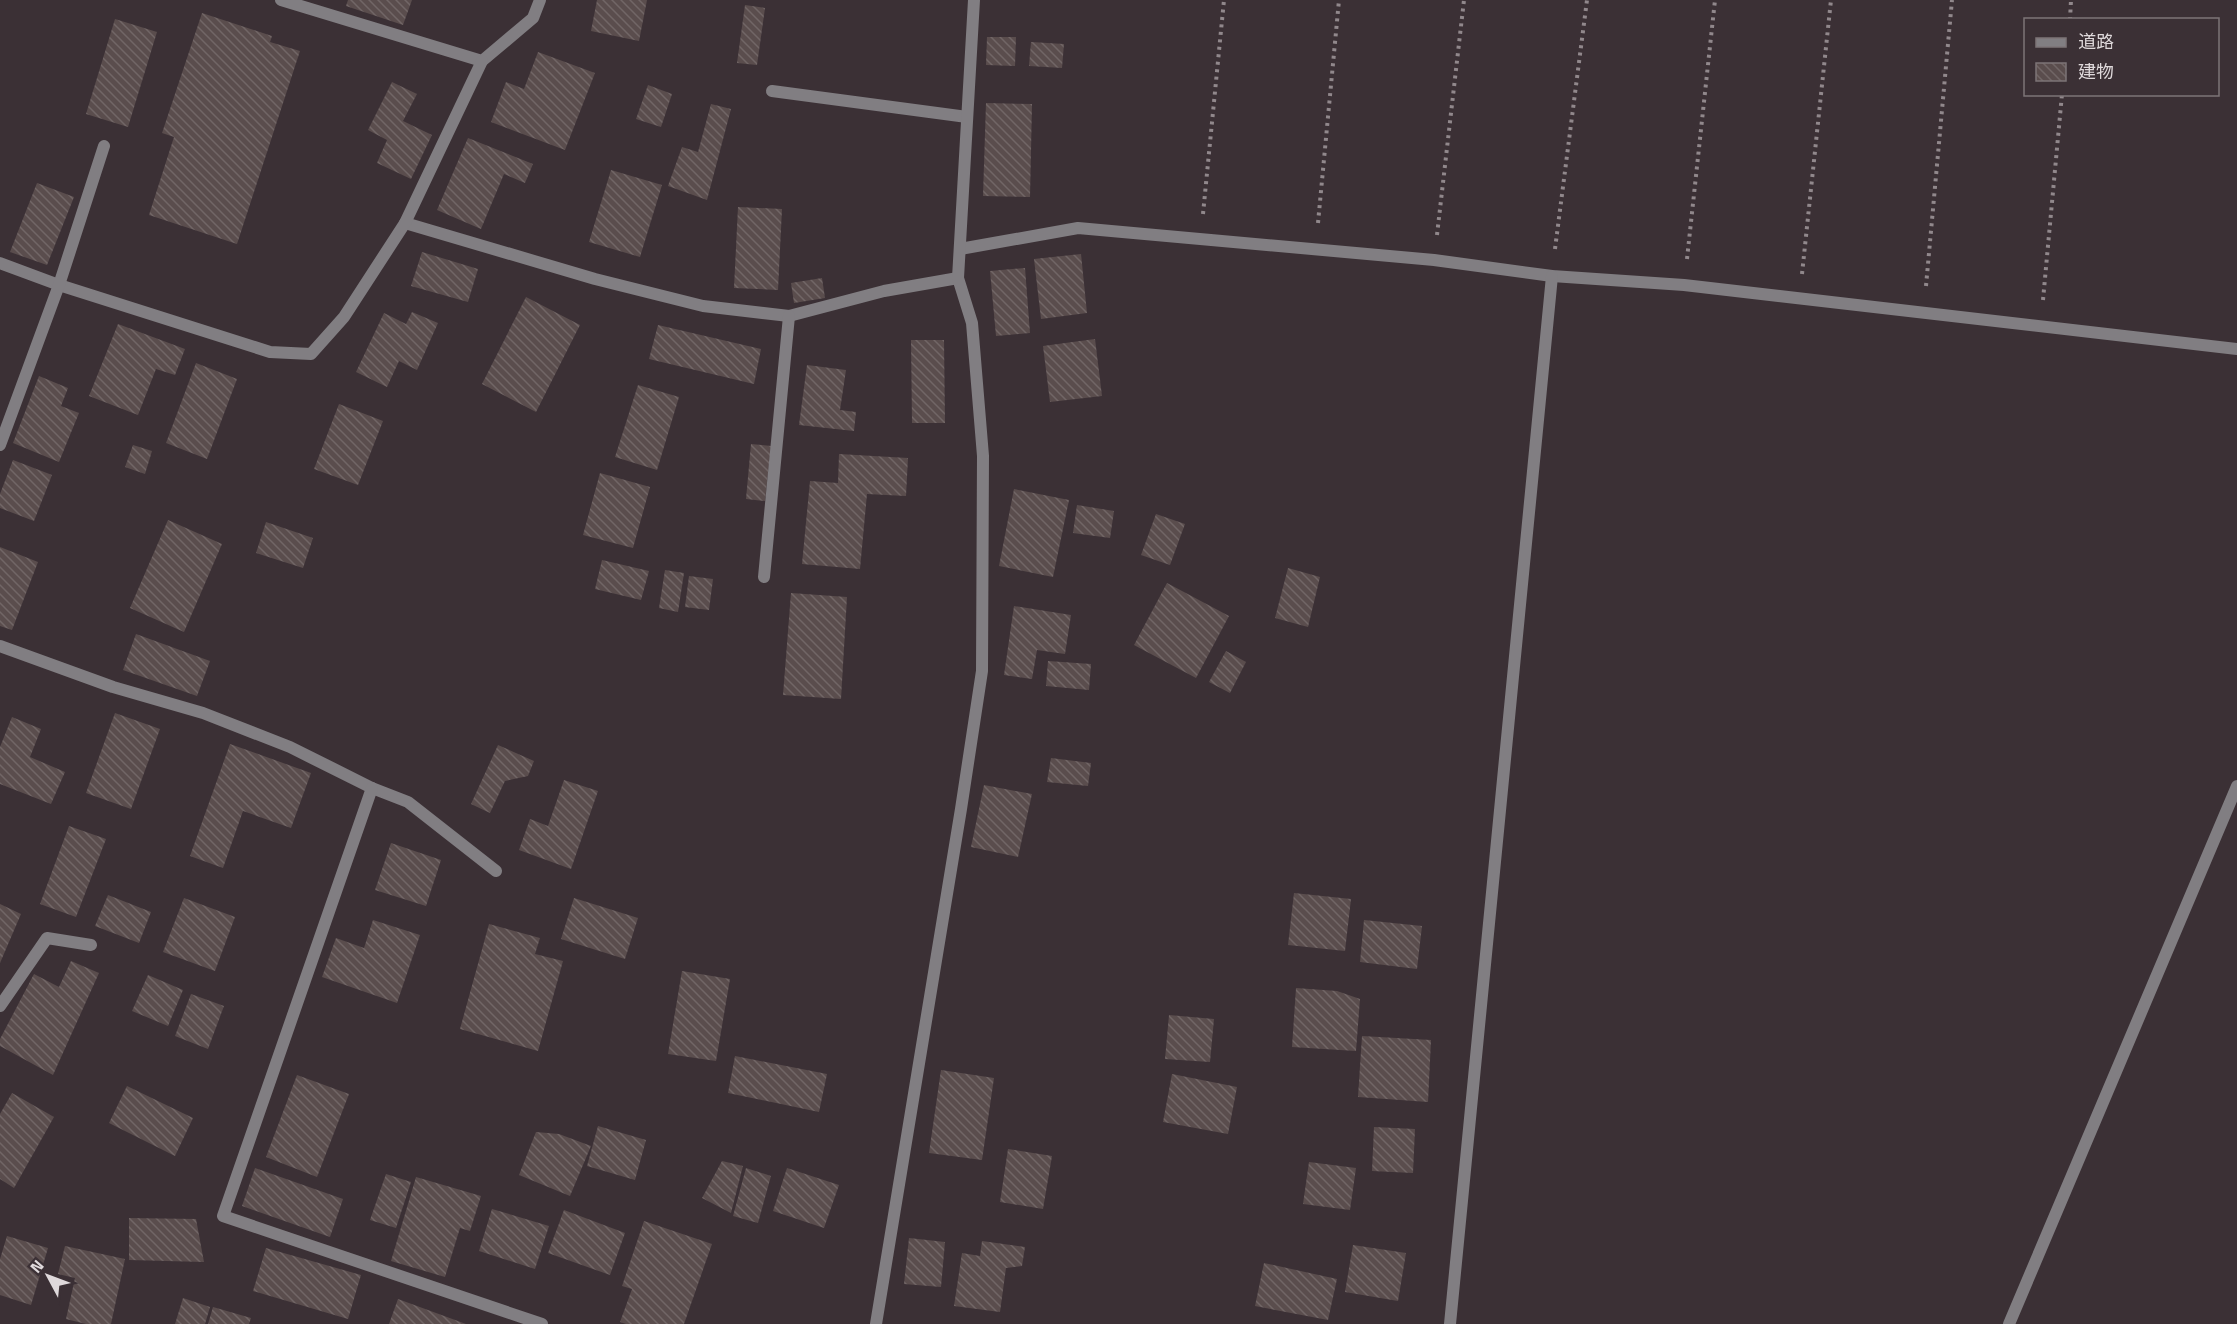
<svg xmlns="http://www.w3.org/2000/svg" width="2237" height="1324" font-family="'Titillium Web','Noto Sans JP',sans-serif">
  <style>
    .building { fill: url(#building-back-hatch) }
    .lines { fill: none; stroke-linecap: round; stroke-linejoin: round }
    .path { stroke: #91888c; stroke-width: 4; stroke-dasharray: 3 4.5; stroke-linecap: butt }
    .street { stroke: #817e82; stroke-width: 12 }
  </style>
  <defs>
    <pattern id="building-back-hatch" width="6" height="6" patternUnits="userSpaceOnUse" patternTransform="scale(1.5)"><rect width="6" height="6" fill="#5a4d4d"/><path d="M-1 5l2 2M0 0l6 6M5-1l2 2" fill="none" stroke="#716666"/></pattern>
  </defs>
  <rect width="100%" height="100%" fill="#3b3035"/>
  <g class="building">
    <path d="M348,0H412L403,25L346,6Z"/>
    <path d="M597,0H647L639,41L591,31Z"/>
    <path d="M745,5L765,8L757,65L737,63Z"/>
    <path d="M202,13L272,36L270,42L300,51L237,244L149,215L174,137L162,133Z"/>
    <path d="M115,19L157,32L128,127L86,114Z"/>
    <path d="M987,37H1016L1015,66L986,65Z"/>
    <path d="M1031,42L1064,44L1062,68L1029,66Z"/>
    <path d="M538,52L595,73L565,150L491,122L506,82L524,89Z"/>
    <path d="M392,82L417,94L403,121L432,135L411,179L377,163L387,140L368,130Z"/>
    <path d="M648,85L672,94L661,127L636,119Z"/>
    <path d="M986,103L1032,104L1030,197L983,196Z"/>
    <path d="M711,104L731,109L707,200L668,186L682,147L698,152Z"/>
    <path d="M468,138L533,164L525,183L504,174L481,229L437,210Z"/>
    <path d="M611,170L662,185L640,257L589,242Z"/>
    <path d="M37,183L74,197L47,265L10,252Z"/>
    <path d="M738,207L782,209L778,290L734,288Z"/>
    <path d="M422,252L478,269L468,302L411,286Z"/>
    <path d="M1081,254L1087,313L1041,319L1034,259Z"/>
    <path d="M1025,268L1030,333L996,336L990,271Z"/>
    <path d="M822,278L825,298L794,303L791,283Z"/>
    <path d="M526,297L580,325L536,412L482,384Z"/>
    <path d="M412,312L438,323L417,370L399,361L387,387L356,372L384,313L406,324Z"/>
    <path d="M118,324L185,349L175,375L156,369L138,415L89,396Z"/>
    <path d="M658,325L761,349L754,384L649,359Z"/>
    <path d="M1095,339L1102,396L1050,402L1043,346Z"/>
    <path d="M911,340H944L945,423H912Z"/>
    <path d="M196,363L237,379L207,459L166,443Z"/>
    <path d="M807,365L846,370L840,410L856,412L854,431L799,425Z"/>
    <path d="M39,376L68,388L61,406L79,413L59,462L13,443Z"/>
    <path d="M638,385L679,397L657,470L615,457Z"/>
    <path d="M339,404L383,421L358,485L314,469Z"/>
    <path d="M751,444L771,446L765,501L746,499Z"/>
    <path d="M133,445L152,451L145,474L125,467Z"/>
    <path d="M839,454L908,458L906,496L867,494L860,569L802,564L810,481L838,483Z"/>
    <path d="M13,460L52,475L34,521L0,508V494Z"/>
    <path d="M600,473L650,487L633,548L583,535Z"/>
    <path d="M1014,489L1069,500L1053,577L999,566Z"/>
    <path d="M1077,505L1114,511L1110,538L1073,533Z"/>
    <path d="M1156,514L1185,524L1170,565L1141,555Z"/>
    <path d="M168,520L222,544L184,632L130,608Z"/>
    <path d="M266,522L313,538L303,568L256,553Z"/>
    <path d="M0,547L38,562L12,630L0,626Z"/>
    <path d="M602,560L649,571L641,600L595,589Z"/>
    <path d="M1288,568L1320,577L1308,627L1275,618Z"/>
    <path d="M665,570L684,573L678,612L659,608Z"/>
    <path d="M689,576L713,579L709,610L685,607Z"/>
    <path d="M1167,583L1229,616L1196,678L1134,645Z"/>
    <path d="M791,593L847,597L841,699L783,695Z"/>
    <path d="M1014,606L1071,615L1065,654L1037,650L1032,679L1004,675Z"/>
    <path d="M136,634L210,661L197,696L123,670Z"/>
    <path d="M1226,651L1246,662L1230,693L1209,682Z"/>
    <path d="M1048,661L1091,664L1089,690L1046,686Z"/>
    <path d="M115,713L160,729L131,809L86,793Z"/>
    <path d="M12,717L41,729L30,757L65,772L51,804L0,784V747Z"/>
    <path d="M230,744L311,773L291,828L243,811L223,868L190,856Z"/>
    <path d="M498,745L534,761L528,776L505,781L490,813L471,804Z"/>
    <path d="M1051,758L1091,763L1088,786L1047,782Z"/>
    <path d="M564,780L598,791L571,869L519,850L530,819L548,826Z"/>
    <path d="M984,785L1032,794L1018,857L971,847Z"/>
    <path d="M69,826L106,839L76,917L40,904Z"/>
    <path d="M391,843L441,860L426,906L375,890Z"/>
    <path d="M1294,893L1351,899L1345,951L1288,945Z"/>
    <path d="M108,895L151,912L139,943L95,926Z"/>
    <path d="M184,898L235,917L215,971L163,952Z"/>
    <path d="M574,898L638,918L625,959L561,939Z"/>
    <path d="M0,904L21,914L0,963Z"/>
    <path d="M373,920L420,935L397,1003L322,977L336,938L364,948Z"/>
    <path d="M1364,920L1422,926L1417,969L1360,962Z"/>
    <path d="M489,924L540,938L535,954L563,961L538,1051L460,1029Z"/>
    <path d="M71,961L99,973L53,1075L0,1046V1039L34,974L59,987Z"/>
    <path d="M682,971L730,979L716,1061L668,1054Z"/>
    <path d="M148,975L183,990L168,1026L132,1011Z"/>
    <path d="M1296,988L1337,991L1360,999L1356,1051L1292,1047Z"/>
    <path d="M191,994L224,1006L208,1049L175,1036Z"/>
    <path d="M1169,1015L1214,1019L1210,1062L1165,1059Z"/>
    <path d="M1362,1036L1431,1040L1428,1102L1358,1097Z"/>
    <path d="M735,1056L827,1074L819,1112L728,1093Z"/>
    <path d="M941,1070L994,1078L982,1160L929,1153Z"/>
    <path d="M1172,1074L1237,1087L1228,1134L1163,1122Z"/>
    <path d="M297,1075L349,1094L317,1177L266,1157Z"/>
    <path d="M127,1086L193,1118L175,1156L109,1123Z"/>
    <path d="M12,1093L54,1117L14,1188L0,1179V1114Z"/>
    <path d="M598,1126L646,1140L635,1180L587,1166Z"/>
    <path d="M1374,1127L1415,1129L1413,1173L1372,1171Z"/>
    <path d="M536,1132L559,1134L591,1146L570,1196L519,1175Z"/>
    <path d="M1008,1149L1052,1156L1043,1209L1000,1202Z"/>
    <path d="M722,1161L743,1166L731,1213L702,1198Z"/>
    <path d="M1309,1162L1356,1168L1350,1210L1303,1204Z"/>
    <path d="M255,1168L343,1199L330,1237L242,1206Z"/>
    <path d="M746,1168L771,1176L758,1223L733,1216Z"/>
    <path d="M787,1168L839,1185L824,1228L773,1211Z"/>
    <path d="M386,1174L411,1182L396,1228L370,1220Z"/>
    <path d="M416,1177L481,1196L470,1231L460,1228L445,1277L391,1261Z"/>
    <path d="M492,1209L549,1226L535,1269L479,1251Z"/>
    <path d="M564,1210L625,1233L610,1275L548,1253Z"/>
    <path d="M129,1218L196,1219L204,1262L129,1260Z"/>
    <path d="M644,1221L712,1244L684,1324H626L620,1322L632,1289L622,1286Z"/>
    <path d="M7,1236L48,1248L31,1305L0,1295V1259Z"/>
    <path d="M909,1238L945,1242L941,1287L904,1284Z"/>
    <path d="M982,1241L1025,1247L1022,1266L1006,1268L1000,1312L954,1306L962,1253L980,1256Z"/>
    <path d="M1353,1245L1406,1253L1398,1301L1345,1292Z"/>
    <path d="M65,1246L125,1259L111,1324H86L66,1319L75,1278L58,1274Z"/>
    <path d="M266,1248L361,1275L348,1319L253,1291Z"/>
    <path d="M1264,1263L1337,1279L1328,1320L1255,1306Z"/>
    <path d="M183,1298L210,1307L205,1324H175Z"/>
    <path d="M398,1299L466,1324H389Z"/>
    <path d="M213,1307L251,1318L249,1324H208Z"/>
  </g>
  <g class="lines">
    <g class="path">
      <path d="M2070,20L2071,0"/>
      <path d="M1203,214L1224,0"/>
      <path d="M1318,223L1339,0"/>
      <path d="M1437,235L1464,0"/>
      <path d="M1555,249L1587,0"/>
      <path d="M1687,259L1715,0"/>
      <path d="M1802,274L1831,0"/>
      <path d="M1926,286L1952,0"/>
      <path d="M2043,300L2062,94"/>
    </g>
    <g class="street">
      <path d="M281,0L482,61L533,18L540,0"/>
      <path d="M772,91L967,117"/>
      <path d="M405,223L595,279L703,306L789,316L884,291L958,278"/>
      <path d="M960,249L1078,228L1434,260L1552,276L1684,285L2237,349"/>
      <path d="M0,263L59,285L270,352L311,354L344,317L405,223L482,61"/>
      <path d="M0,445L59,285L104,146"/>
      <path d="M764,577L789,316"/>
      <path d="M0,646L113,687L203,713L290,747L372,788L408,802L496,871"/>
      <path d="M372,788L223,1216L542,1324"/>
      <path d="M0,1006L47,938L91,945"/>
      <path d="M876,1324L961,809L982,671L983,456L972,323L958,278L974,0"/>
      <path d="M1450,1324L1552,276"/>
      <path d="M2009,1324L2237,786"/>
    </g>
  </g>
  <rect x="2024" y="18" width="195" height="78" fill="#3b3035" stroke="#7d7477" stroke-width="1.5"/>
  <rect x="2036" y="38" width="30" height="9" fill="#817e82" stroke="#7d7477" stroke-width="1.5"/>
  <text x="2078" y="48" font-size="18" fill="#dfd9db">道路</text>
  <rect x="2036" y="63" width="30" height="18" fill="url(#building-back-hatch)" stroke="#7d7477" stroke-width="1.5"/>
  <text x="2078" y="78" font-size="18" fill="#dfd9db">建物</text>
  <g transform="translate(48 1276) rotate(311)" stroke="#3b3035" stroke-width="4.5" paint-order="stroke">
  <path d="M0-4.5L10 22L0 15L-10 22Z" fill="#dfd9db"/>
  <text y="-9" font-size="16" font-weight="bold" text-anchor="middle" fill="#dfd9db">N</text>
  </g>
</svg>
